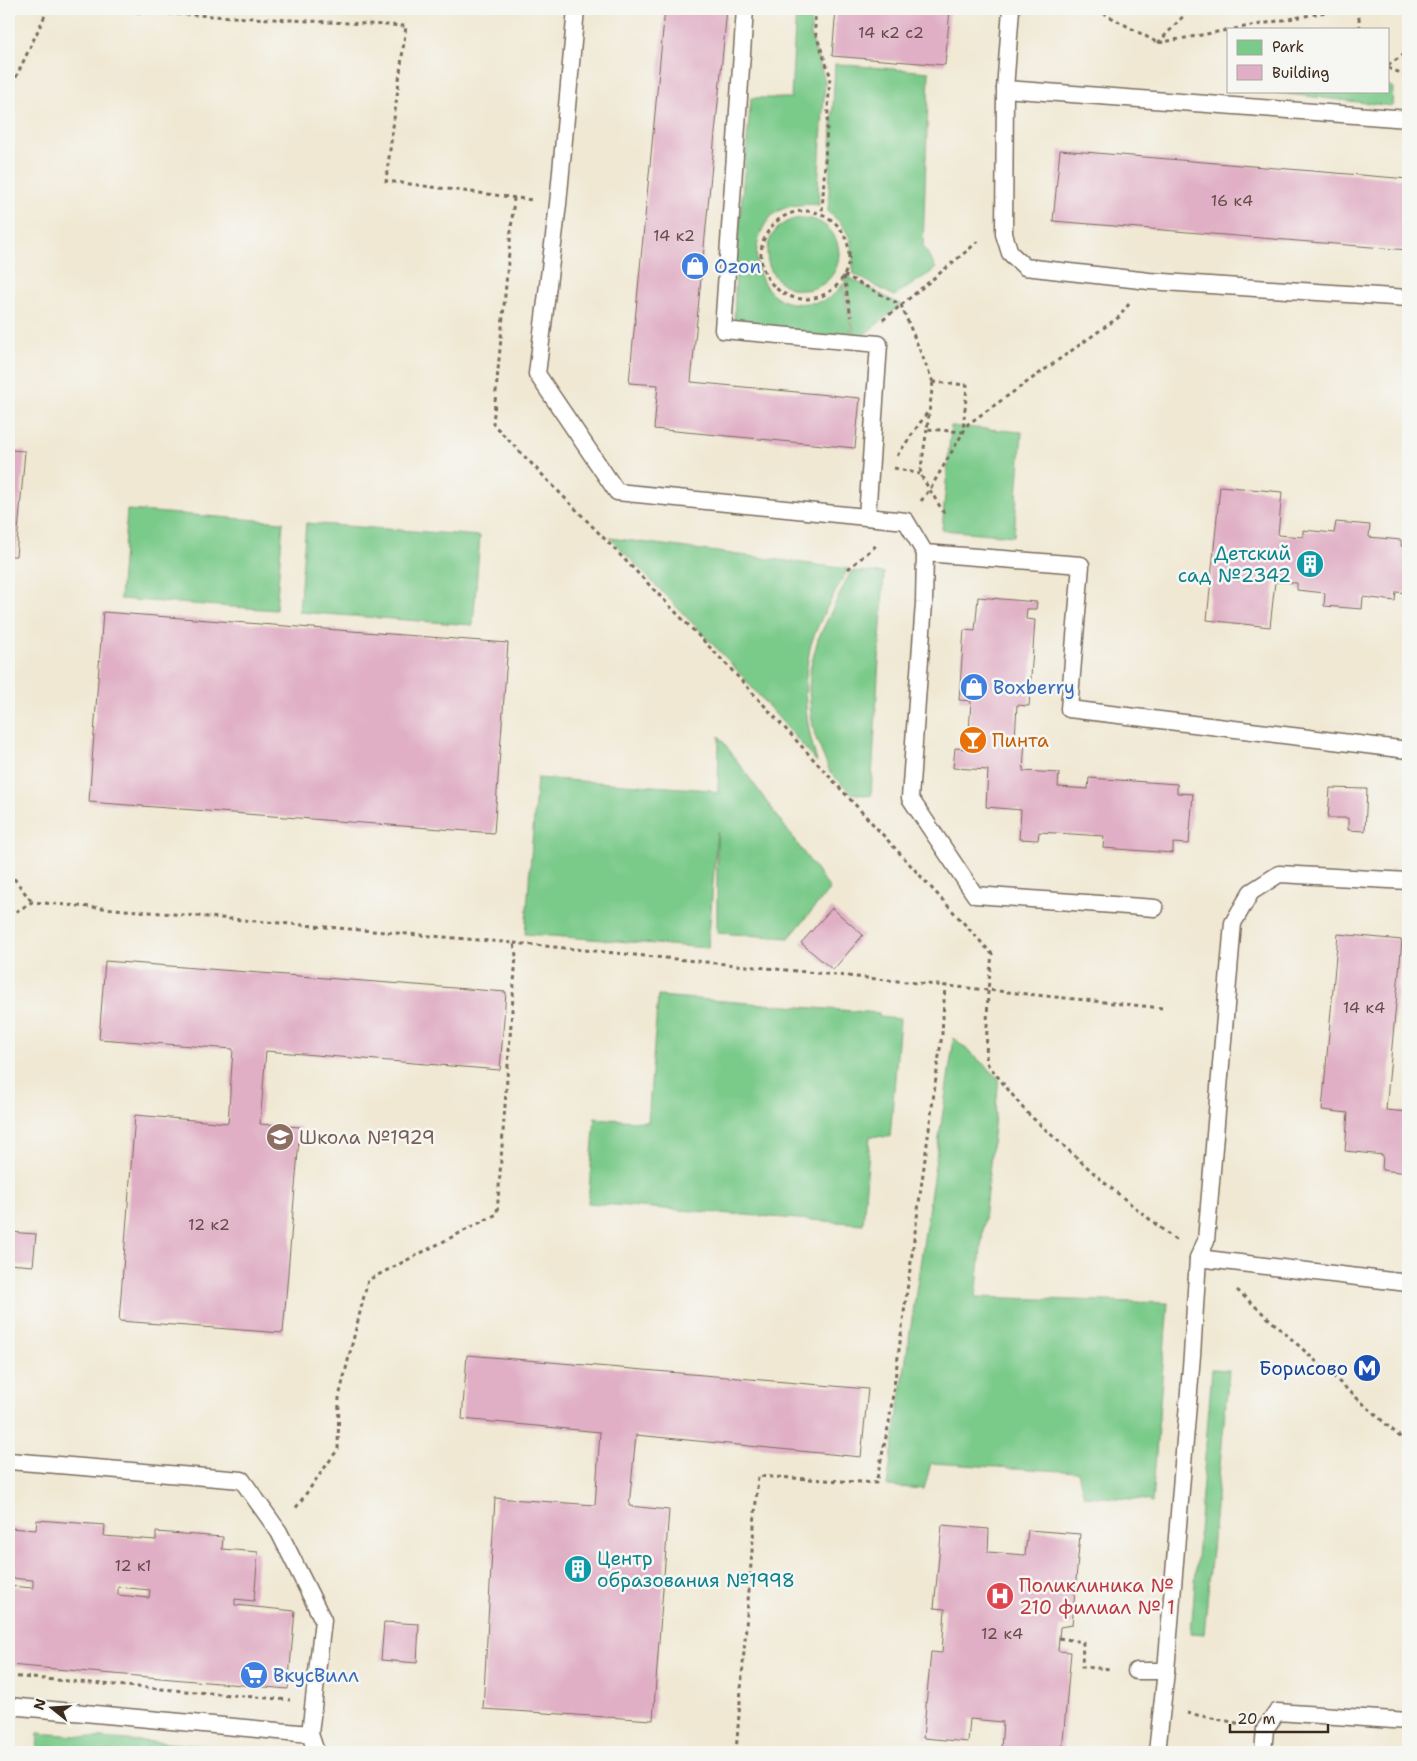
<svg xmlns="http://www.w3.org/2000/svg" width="1417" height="1761" font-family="'Shantell Sans',sans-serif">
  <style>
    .green { fill: #7aca8a; stroke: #5a7a54 }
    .building { fill: #e0afc5; fill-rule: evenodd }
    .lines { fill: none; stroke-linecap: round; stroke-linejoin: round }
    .lane-casing { stroke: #7a6c5d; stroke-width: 19 }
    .path { stroke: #7a6c5d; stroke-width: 3; stroke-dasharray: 4 4; stroke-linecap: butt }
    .lane { stroke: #fff; stroke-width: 16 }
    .labels { text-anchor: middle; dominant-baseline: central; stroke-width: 5; stroke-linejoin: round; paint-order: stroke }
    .number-label { font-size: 16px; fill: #644b48 }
    .shop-label { font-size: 19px; fill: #366cbe; stroke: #f6f6f2; text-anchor: start }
    .culture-label { font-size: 19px; fill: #0d838f; stroke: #f6f6f2; text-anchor: end }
    .food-label { font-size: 19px; fill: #c56008; stroke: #f6f6f2; text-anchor: start }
    .education-label { font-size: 19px; fill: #785e54; stroke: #f6f6f2; text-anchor: start }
    .transit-label { font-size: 19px; fill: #164399; stroke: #f6f6f2; text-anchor: end }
    .health-label { font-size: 19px; fill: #be3a42; stroke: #f6f6f2; text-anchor: start }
  </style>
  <rect width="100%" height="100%" fill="#f6f6f2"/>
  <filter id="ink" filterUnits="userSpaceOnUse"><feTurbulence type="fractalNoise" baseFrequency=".02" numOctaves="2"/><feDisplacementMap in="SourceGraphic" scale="10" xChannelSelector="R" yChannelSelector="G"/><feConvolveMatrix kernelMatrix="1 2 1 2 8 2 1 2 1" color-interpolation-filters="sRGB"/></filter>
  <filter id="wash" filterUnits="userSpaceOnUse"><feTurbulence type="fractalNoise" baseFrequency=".0096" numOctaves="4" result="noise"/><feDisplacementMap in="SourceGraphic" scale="20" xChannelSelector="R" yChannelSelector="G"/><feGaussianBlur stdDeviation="1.12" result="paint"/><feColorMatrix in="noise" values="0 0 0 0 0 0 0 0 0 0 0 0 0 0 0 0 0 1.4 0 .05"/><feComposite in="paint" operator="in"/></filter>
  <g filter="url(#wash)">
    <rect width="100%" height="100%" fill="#f0e8d3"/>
    <g class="green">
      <path d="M796,9H811V36L825,81L818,187L819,205C802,203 781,205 769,219C749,243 753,286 782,300C789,304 800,304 808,303C823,303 836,297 843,283L853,340L734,329L736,261L751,98H791Z"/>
      <path d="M835,64L929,72L923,245L936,269L894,296L854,274C852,265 853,257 852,249C851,233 840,221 828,212Z"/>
      <path d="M1388,85L1393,88L1392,106L1263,91H1388Z"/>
      <circle cx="803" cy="254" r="36"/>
      <path d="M844,275L901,305L855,342Z"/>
      <path d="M951,426L1022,432L1014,536L942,530Z"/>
      <path d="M127,510L283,522L276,610L120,599Z"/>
      <path d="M306,523L480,536L473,625L299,612Z"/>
      <path d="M610,538L848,569C835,593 821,616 812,641C810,647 809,654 808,660C802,696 807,728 817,762L729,661Z"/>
      <path d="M851,571L884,573L871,796L851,793L830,772L815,736L811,715L809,689L811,665L818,639Z"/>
      <path d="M719,736L830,889L789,938L717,933V832L708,948L525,934L537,778L711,790L712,792L718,793Z"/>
      <path d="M658,996L879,1013V1017L900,1019L890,1137L870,1136L863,1224L588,1203L595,1118L648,1122Z"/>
      <path d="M954,1038L999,1078L976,1297L1168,1303L1152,1503L1147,1500L1084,1496L1078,1472L931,1463L924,1489L887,1486Z"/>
      <path d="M1212,1369L1229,1370L1204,1634L1191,1633Z"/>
      <path d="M38,1733L271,1751L277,1752H37Z"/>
    </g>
    <g id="blocks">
      <g class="building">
        <path d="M665,9H727L691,382L860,398L855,448L654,429L658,385L629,383Z"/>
        <path d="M836,9H950L945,65L832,56Z"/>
        <path d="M1060,150L1408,179V250L1053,221Z"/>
        <path d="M9,450L25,451L16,556H9Z"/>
        <path d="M1220,486L1282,492L1278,535L1303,537V530L1334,533L1336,522L1370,525L1369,537L1401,540V546L1408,547V593L1396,592L1395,601L1363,597L1362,609L1324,606L1325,593L1297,590V583L1275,582L1270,627L1207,620Z"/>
        <path d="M978,597L1037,602L1036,609H1027L1026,619L1035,620L1029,706L1017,705L1015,739L1025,740L1023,771L1059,773L1058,787L1088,789L1089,778L1177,784V793L1193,794L1189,844L1173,843V853L1103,848L1104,836L1039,832L1038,840L1019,839L1021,810L986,807L988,770L953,768L955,748L968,749L971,701L959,700L964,630L975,631Z"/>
        <path d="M103,612L508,643L494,833L89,802Z"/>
        <path d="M1330,788L1367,789L1365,831L1348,830V818H1328Z"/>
        <path d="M832,908L863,935L833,970L801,943Z"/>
        <path d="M1338,934L1402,940L1386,1110L1408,1112V1173L1382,1170L1383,1155L1345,1151L1348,1113L1322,1110Z"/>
        <path d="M105,961L506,992L500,1070L266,1051L260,1124L300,1127L283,1333L119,1321L135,1115L228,1123L233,1049L99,1039Z"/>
        <path d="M9,1232L36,1234L33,1266L9,1264Z"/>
        <path d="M467,1355L868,1389L861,1457L636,1435L629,1506L669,1510L653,1720L483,1709L495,1498L595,1505L600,1432L462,1419Z"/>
        <path d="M37,1520L105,1525L104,1536L156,1540V1532L223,1537L222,1549L258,1552L254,1601L235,1599V1605L295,1611L288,1689L9,1665V1586L33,1588V1580L9,1578V1528L36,1530ZM118,1587L150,1590L149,1598L118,1595Z"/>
        <path d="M942,1525L989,1529L988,1552L1025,1555L1028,1530L1080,1534L1072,1625L1060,1627L1059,1638L1058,1651L1071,1652L1062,1752L1001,1749L1003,1722L970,1719L968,1742L923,1738L931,1652L942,1653L945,1609L934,1608Z"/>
        <path d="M384,1622L419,1624L417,1663L381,1660Z"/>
      </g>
    </g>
  </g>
  <g filter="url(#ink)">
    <use href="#blocks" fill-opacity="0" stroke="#7a6c5d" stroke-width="1"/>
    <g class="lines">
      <defs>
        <g id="lane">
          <path d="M576,9L558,204L537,374L617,492L906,521L925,553L1081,565L1069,709L1408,750"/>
          <path d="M745,9L723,330L879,344L867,517"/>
          <path d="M1005,89L1011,9"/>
          <path d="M1408,119L1005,89L1004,234L1010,253L1025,267L1149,281L1408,298"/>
          <path d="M925,553L924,603L910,798L975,895L1155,908"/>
          <path d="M1198,1258L1408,1283"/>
          <path d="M9,1461L242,1480L279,1532L323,1620L310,1734"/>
          <path d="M1136,1671H1166"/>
          <path d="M9,1706L310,1734L316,1752"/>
          <path d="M1157,1752L1166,1671L1192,1355L1198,1258L1206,1241L1233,923L1251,892L1279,874L1408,881"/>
          <path d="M1263,1752L1265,1729L1277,1712L1408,1721"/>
        </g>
      </defs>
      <use href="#lane" class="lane-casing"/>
      <g class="path">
        <path d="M121,9L136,12L406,26L386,181L533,200"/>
        <path d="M815,9V32L830,75L822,213"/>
        <path d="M1096,9L1158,43L1228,30"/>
        <path d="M1358,9L1360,29"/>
        <path d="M1234,29L1343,9"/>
        <path d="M1158,43L1190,9"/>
        <path d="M1388,65L1408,52"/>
        <path d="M1388,68L1408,76"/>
        <path d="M9,92L48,9"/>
        <path d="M514,198L493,424L728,666L992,954L988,990L514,943"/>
        <circle cx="805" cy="255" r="44"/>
        <path d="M844,275L901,305L933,382"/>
        <path d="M844,276L851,317"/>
        <path d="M883,320L980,240"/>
        <path d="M933,382L967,385L963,432L927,429Z"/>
        <path d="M927,429L920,474L944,513"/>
        <path d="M897,456L929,410"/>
        <path d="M894,468L920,474"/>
        <path d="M921,501L930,489L968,424L1119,317L1129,304"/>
        <path d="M848,569L878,544"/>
        <path d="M9,872L32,902"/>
        <path d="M9,916L32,902L514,943L516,956L497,1214L368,1280L339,1397L338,1449L295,1509"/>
        <path d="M1162,1008L988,990L986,1062L1026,1112L1106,1184L1178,1242"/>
        <path d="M1237,1290L1408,1444"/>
        <path d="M1059,1638L1083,1642L1082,1667L1112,1669"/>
        <path d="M9,1676L290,1700"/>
        <path d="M1187,1713L1242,1724"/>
        <path d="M736,1752L758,1476L876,1483L889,1423L942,1034L945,985"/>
      </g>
      <use href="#lane" class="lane"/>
    </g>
  </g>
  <defs>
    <symbol id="shop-disc" viewBox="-11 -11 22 22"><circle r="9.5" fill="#3f7fe0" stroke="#f6f6f2"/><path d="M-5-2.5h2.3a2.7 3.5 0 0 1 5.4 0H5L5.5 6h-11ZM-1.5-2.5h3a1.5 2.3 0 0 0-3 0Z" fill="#fff"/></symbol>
    <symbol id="building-disc" viewBox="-11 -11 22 22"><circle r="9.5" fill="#0f9aa8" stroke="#f6f6f2"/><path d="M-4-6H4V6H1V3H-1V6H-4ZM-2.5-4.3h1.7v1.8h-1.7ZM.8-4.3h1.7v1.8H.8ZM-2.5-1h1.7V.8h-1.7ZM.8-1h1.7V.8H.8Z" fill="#fff"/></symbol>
    <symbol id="bar-disc" viewBox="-11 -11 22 22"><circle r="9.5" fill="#e8710a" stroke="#f6f6f2"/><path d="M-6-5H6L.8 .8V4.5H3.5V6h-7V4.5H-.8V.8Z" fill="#fff"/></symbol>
    <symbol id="school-disc" viewBox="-11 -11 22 22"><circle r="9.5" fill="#8d6e63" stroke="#f6f6f2"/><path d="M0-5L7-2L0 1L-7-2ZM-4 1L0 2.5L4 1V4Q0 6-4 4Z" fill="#fff"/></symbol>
    <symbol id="metro-disc" viewBox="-11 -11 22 22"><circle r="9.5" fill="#1a4fb4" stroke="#f6f6f2"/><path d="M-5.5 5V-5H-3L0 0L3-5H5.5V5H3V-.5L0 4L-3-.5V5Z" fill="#fff"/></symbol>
    <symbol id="hospital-disc" viewBox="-11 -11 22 22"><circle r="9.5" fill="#e0444e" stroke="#f6f6f2"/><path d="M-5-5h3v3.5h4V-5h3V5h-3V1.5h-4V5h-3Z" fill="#fff"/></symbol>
    <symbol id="supermarket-disc" viewBox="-11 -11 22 22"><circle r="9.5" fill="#3f7fe0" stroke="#f6f6f2"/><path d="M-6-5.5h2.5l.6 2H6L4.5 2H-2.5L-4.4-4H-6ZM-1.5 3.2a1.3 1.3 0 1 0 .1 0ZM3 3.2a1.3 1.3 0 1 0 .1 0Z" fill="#fff"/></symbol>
  </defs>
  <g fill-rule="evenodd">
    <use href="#shop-disc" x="679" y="250" width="32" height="32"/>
    <use href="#building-disc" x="1294" y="548" width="32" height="32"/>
    <use href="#shop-disc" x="958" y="671" width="32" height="32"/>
    <use href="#bar-disc" x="957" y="724" width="32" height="32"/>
    <use href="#school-disc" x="264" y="1121" width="32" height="32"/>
    <use href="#metro-disc" x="1351" y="1352" width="32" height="32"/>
    <use href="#building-disc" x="562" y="1553" width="32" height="32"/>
    <use href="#hospital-disc" x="984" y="1580" width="32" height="32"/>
    <use href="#supermarket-disc" x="238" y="1659" width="32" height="32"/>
  </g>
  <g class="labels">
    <g class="number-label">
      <text x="891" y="32">14 к2 с2</text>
      <text x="1232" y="200">16 к4</text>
      <text x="674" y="235">14 к2</text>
      <text x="1364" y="1007">14 к4</text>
      <text x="209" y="1224">12 к2</text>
      <text x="133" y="1565">12 к1</text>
      <text x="1002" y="1633">12 к4</text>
    </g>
    <g class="shop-label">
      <text x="714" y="266">Ozon</text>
      <text x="993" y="687">Boxberry</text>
      <text x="273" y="1675">ВкусВилл</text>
    </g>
    <g class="culture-label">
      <text x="1291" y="553">Детский<tspan x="1291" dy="22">сад №2342</tspan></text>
      <text x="597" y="1558" text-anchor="start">Центр<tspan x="597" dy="22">образования №1998</tspan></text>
    </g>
    <g class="food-label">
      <text x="992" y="740">Пинта</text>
    </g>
    <g class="education-label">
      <text x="299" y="1137">Школа №1929</text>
    </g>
    <g class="transit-label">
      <text x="1348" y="1368">Борисово</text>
    </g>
    <g class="health-label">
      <text x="1019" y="1585">Поликлиника №<tspan x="1019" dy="22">210 филиал № 1</tspan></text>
    </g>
  </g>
  <rect width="1417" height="1761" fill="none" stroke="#f6f6f2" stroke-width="30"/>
  <rect x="1227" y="28" width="162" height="65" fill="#f6f6f2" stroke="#aba49d"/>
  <rect x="1237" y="40" width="25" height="15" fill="#7aca8a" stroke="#aba49d"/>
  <text x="1272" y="52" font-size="15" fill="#3b2a1e">Park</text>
  <rect x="1237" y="65" width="25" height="15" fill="#e0afc5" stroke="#aba49d"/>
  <text x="1272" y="78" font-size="15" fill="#3b2a1e">Building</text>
  <g transform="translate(52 1708) rotate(287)" stroke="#f6f6f2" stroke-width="4" paint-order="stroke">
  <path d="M0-4L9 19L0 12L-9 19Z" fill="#3b2a1e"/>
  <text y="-8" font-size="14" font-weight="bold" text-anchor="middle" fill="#3b2a1e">N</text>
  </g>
  <path d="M1230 1724v8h98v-8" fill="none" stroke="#3b2a1e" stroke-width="2.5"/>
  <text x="1237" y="1724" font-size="15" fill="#3b2a1e" stroke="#f6f6f2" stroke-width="4" paint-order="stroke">20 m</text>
</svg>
